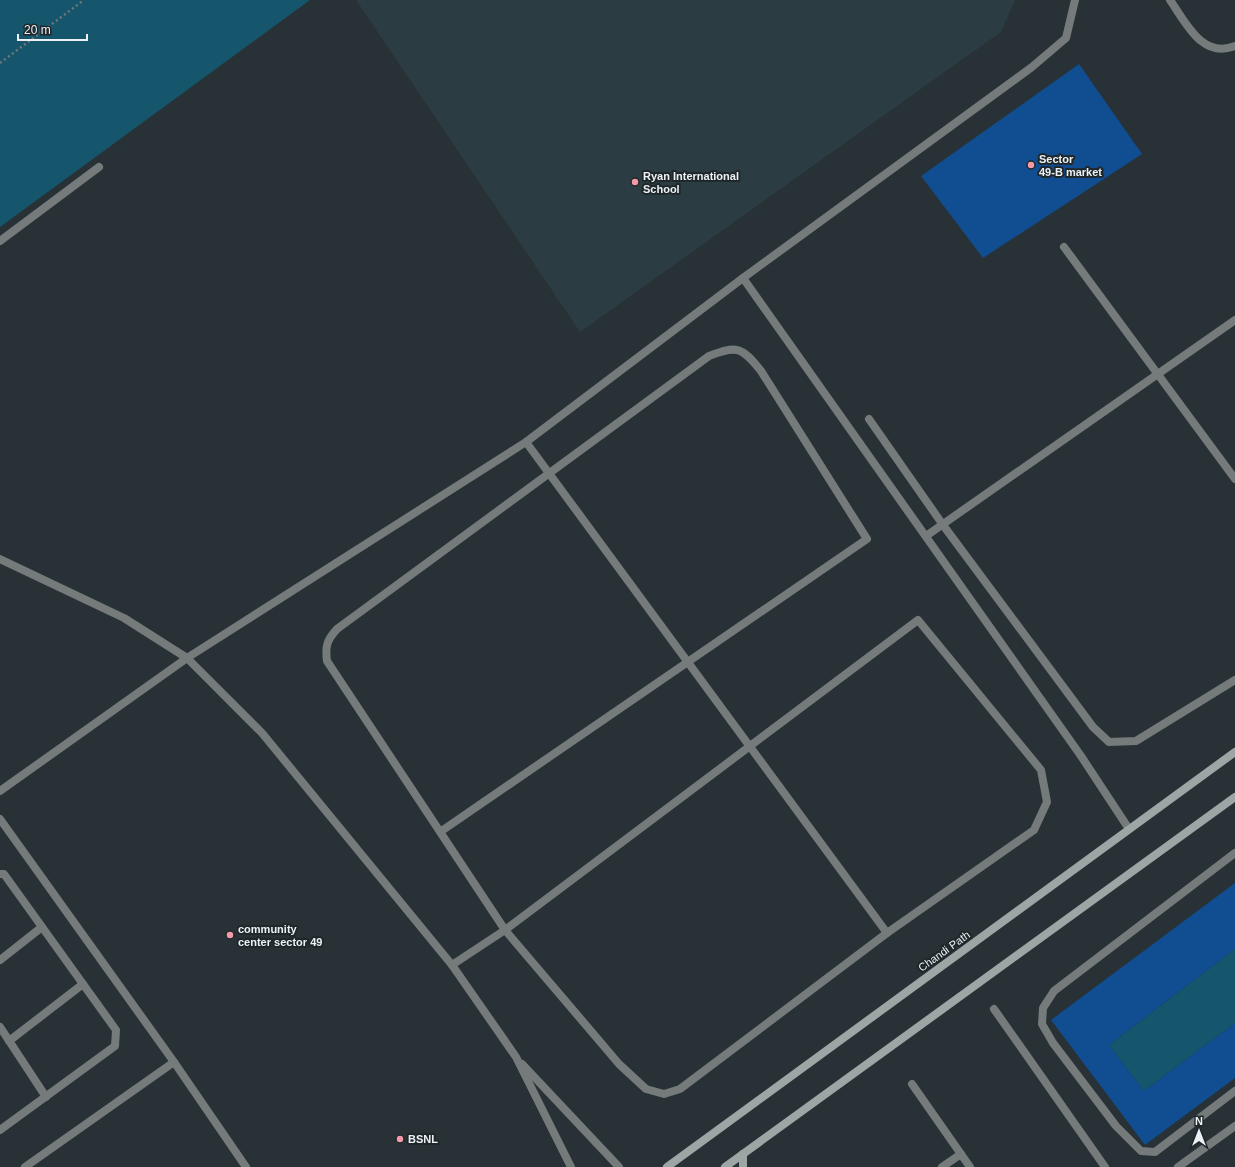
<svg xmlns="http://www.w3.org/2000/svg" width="1235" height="1167" font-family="Arial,sans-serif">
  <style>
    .built { fill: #2c3c43 }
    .green { fill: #16566d }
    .building { fill: #114d91 }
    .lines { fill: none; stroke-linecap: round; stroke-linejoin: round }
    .path { stroke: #6e767a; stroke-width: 2.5; stroke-dasharray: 2 3; stroke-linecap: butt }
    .minor { stroke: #757b7b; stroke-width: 8 }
    .tertiary { stroke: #757b7b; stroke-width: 8 }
    .secondary { stroke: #9da5a5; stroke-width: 8 }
    .poi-dot { fill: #f39aa9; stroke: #1f272b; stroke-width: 1.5 }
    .labels { text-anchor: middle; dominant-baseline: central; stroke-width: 4; stroke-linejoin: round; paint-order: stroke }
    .poi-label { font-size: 11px; font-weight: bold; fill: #ebf1f4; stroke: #1f272b; text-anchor: start }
    .street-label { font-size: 11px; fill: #ebf1f4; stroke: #1f272b }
  </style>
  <rect width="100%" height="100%" fill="#283135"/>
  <path class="built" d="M356,0H1015L1001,32L580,332Z"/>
  <g class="green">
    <path d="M0,0H310L0,227Z"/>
    <path d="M1235,949V1023L1144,1091L1109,1045Z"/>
  </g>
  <g class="building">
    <path d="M1079,64L1142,154L983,258L921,176Z"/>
    <path d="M1235,883V949L1109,1045L1144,1091L1235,1023V1078L1145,1145L1051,1020Z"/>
  </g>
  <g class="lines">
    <path class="path" d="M0,63L84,0"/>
    <g class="minor">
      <path d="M1170,0C1186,23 1202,59 1235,46"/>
      <path d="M0,241L99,167"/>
      <path d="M1064,247L1235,479"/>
      <path d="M743,278L1081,756L1129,829"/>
      <path d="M869,419L943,525L1093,727L1109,742L1136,741L1235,680"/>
      <path d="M526,442L887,933"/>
      <path d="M926,536L1235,320"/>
      <path d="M0,791L187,658L526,442L743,278L1032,67L1066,38L1075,0"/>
      <path d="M0,819L174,1062L246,1167"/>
      <path d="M440,832L867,539L761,371C742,347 737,345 709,356L337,629C327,640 325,646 327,661L505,930L619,1064L646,1089L664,1094L680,1089L887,933L1034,830L1047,802L1041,770L918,620L505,930L452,965"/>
      <path d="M1235,853L1054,991L1043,1008L1042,1024L1053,1043L1116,1126L1141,1151L1155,1152L1235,1091"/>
      <path d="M0,874H4L116,1030L115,1046L0,1130"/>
      <path d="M0,960L42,927"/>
      <path d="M994,1009L1105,1167"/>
      <path d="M0,1027L46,1097"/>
      <path d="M9,1041L83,984"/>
      <path d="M912,1084L970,1167"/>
      <path d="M25,1167L174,1062"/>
      <path d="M942,1167L961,1154"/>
      <path d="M1178,1167L1235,1126"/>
    </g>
    <g class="tertiary">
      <path d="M0,559L124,618L187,658L262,733L452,965L516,1057L571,1167"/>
      <path d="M522,1064L619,1167"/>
    </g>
    <g class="secondary">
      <path d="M667,1167L1235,752"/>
      <path d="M725,1167L1235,797"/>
      <path d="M743,1167V1154"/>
    </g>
  </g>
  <g class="poi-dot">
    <circle cx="1031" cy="165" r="4"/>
    <circle cx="635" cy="182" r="4"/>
    <circle cx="230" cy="935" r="4"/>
    <circle cx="400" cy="1139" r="4"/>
  </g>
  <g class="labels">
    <g class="poi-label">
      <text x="1039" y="159">Sector<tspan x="1039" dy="13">49-B market</tspan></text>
      <text x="643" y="176">Ryan International<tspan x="643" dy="13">School</tspan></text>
      <text x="238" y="929">community<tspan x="238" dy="13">center sector 49</tspan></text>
      <text x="408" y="1139">BSNL</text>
    </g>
    <g class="street-label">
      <text transform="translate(944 951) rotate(-36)">Chandi Path</text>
    </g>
  </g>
  <g transform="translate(1199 1131)" stroke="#1f272b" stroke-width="3" paint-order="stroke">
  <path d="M0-3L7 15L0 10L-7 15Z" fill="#ebf1f4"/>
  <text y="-6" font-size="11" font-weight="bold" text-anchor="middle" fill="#ebf1f4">N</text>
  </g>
  <path d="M18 34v6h69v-6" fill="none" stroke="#ebf1f4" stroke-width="2"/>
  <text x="24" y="34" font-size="12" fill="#ebf1f4" stroke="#1f272b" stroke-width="3" paint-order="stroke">20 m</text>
</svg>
